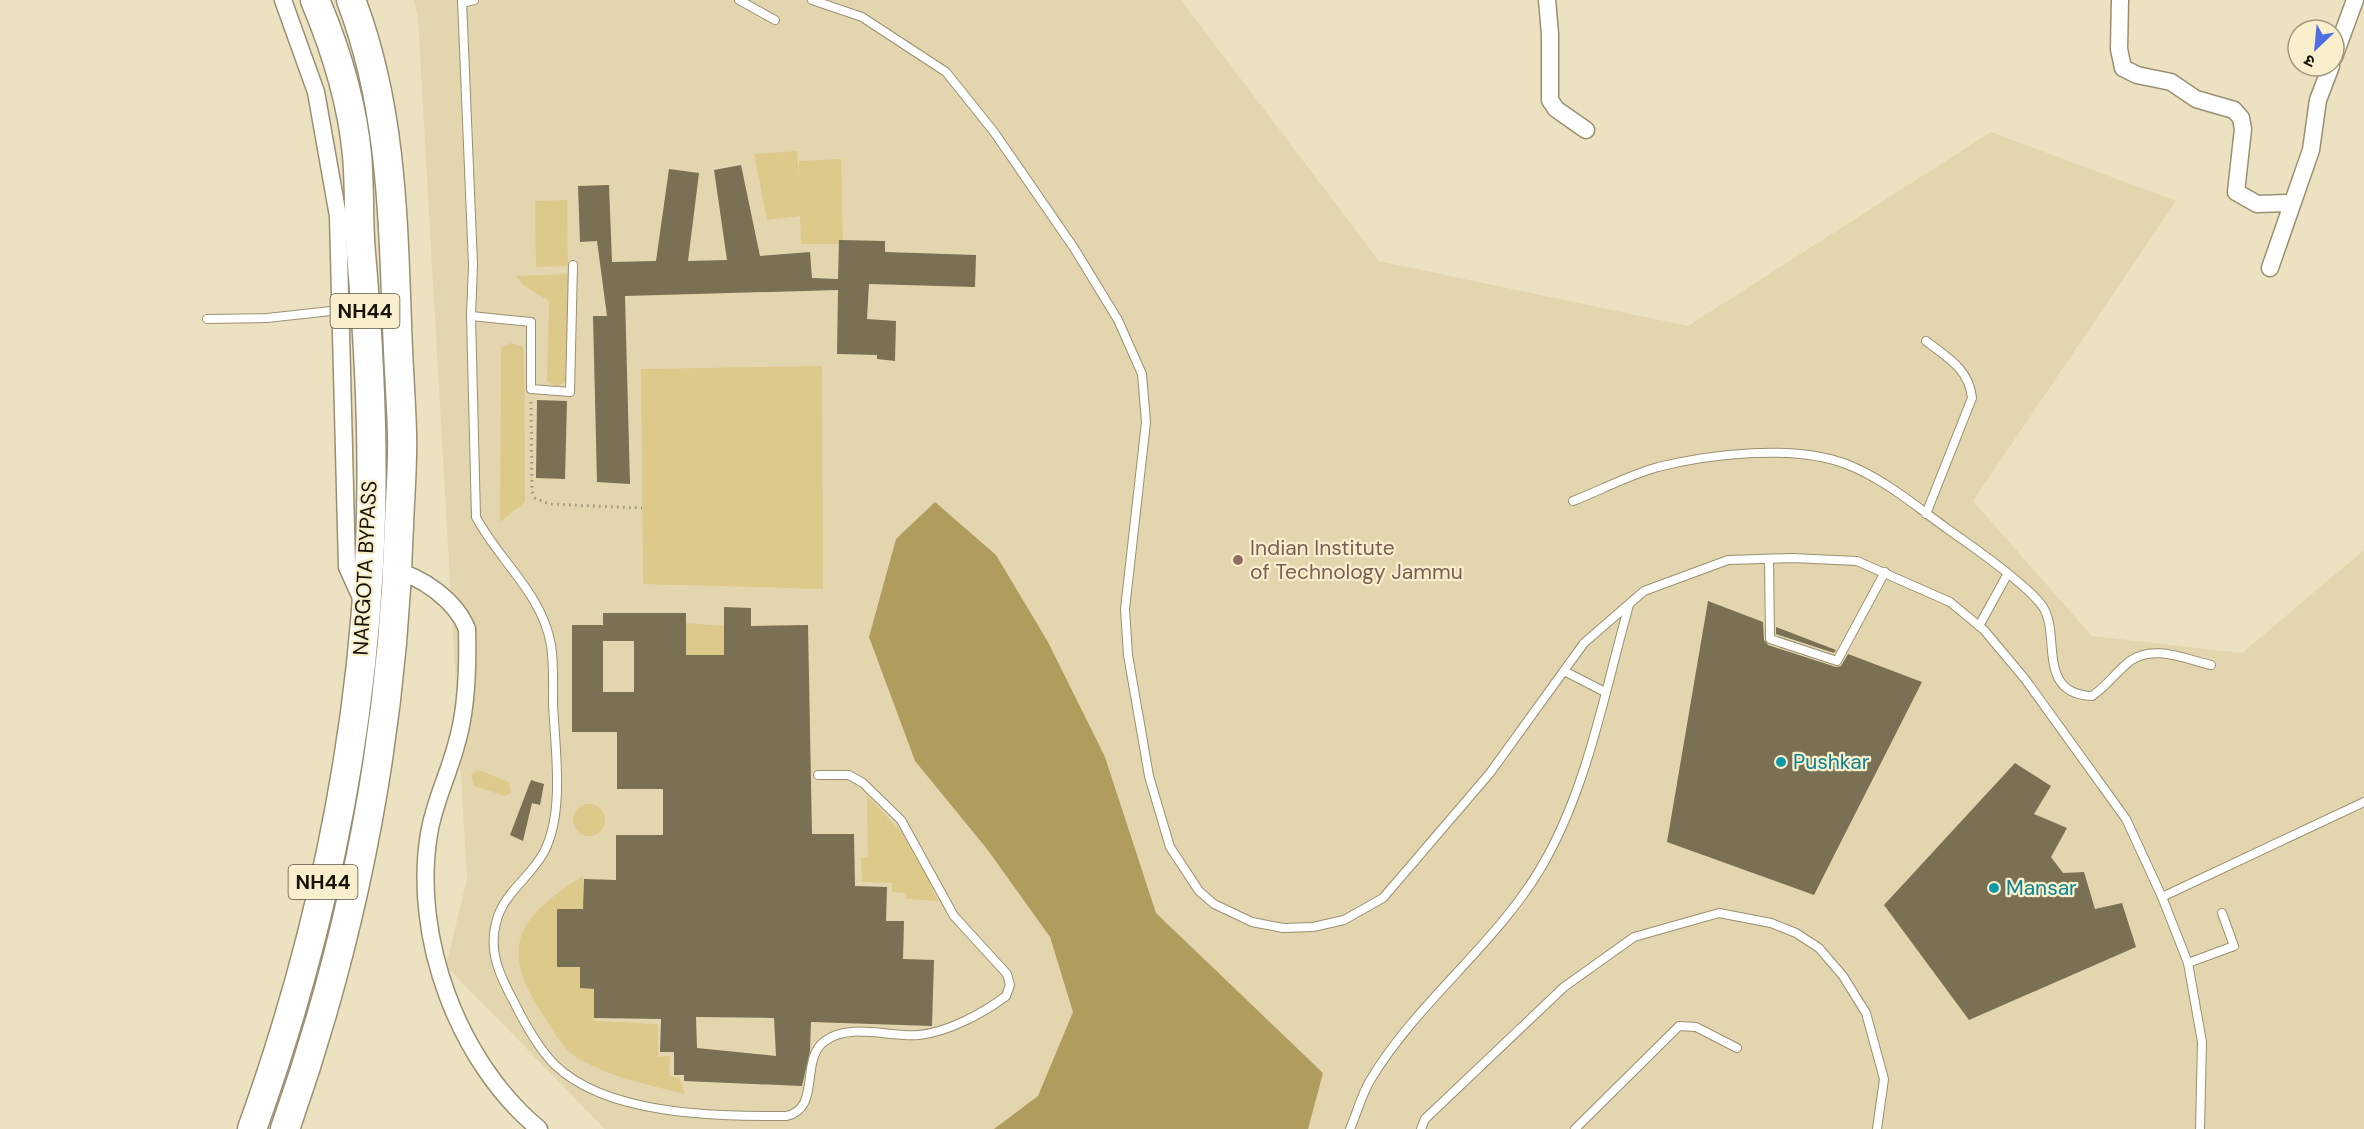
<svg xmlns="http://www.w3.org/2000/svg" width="2364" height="1129" font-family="'DM Sans','Noto Sans Devanagari',sans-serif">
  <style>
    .built { fill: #e3d6af }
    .green { fill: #ddc98a }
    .forest { fill: #b09d5e }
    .building { fill: #7a7053; fill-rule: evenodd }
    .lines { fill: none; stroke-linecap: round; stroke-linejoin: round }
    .service-casing { stroke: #999071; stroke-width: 10 }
    .minor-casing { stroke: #999071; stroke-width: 19 }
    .trunk-casing { stroke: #999071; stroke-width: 31 }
    .path { stroke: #9c947b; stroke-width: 3; stroke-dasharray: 1.5 4.5; stroke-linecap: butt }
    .service { stroke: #fff; stroke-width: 8 }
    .minor { stroke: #fff; stroke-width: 16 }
    .trunk { stroke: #fff; stroke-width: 28 }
    .education-dot { fill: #8d6e63; stroke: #f9efcd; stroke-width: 2 }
    .culture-dot { fill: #0f9aa8; stroke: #f9efcd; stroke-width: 2 }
    .labels { text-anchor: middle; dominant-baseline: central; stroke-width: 4.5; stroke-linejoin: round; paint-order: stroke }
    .shield { fill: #f9efcd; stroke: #5b5543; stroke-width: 1.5 }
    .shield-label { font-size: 20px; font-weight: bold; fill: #171308 }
    .education-label { font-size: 21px; fill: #785e54; stroke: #f9efcd; text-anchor: start }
    .street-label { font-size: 21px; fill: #171308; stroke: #f9efcd }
    .culture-label { font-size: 21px; fill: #0d838f; stroke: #f9efcd; text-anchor: start }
  </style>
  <rect width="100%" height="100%" fill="#ece1c0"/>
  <path class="built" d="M414,0H1181L1379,261L1688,326L1991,132L2176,201L1973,501L2092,636L2242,653L2364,550V1129H605L446,966L467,879L418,19Z"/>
  <g class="green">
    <path d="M797,151L799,175V161L841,159L843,244H801L800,216L767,220L754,154Z"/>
    <path d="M567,200L568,266L536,267L535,201Z"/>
    <path d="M568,274L567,380L557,387L547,381L549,301L523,285L516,276Z"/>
    <path d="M511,343L522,346L524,350L525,502L500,522L501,348Z"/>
    <path d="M822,366L823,589L643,584L641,369Z"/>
    <path d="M686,623L724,626V655H686Z"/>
    <path d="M478,770L509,782L511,793L505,796L474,786L471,775Z"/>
    <path d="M867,795L913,845L938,901L907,899L906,893L892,892V883L862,882L861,857L868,858Z"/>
    <circle cx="589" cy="820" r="16"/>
    <path d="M583,876L584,909H557V967H580V988L594,989V1021L658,1024V1057L670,1056L669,1075L680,1079L685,1094C650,1085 613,1078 581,1060C564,1052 553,1030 543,1015C497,945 519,917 583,876Z"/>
  </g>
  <path class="forest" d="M935,502L996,555L1048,642L1105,757L1156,913L1323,1073L1308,1129H994L1038,1096L1073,1012L1050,937L987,849L915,761L869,637L896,539Z"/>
  <g class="building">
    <path d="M741,165L760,256L810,252L812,278L838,279L839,240L885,241V252L976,255L975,287L869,284L867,319L896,321L895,361L877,359V355L837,354L838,290L625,296L630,484L597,482L593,316H607L597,241L580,242L578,186L609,185L612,262L656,261L669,169L699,173L688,261L727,260L714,170Z"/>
    <path d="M537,400L567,401L565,479L536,478Z"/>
    <path d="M1708,601L1763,622L1764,640L1768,645L1836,667L1841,666L1848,654L1922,682L1814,895L1667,842Z"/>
    <path d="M724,607L751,608V626L808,625L812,834H854L855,886L887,887L886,921H904L903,959L934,960L932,1026L811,1022L810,1051L802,1086L684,1081V1075H674V1052H660L661,1019L594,1018V989L580,988V967H557V909H583L584,879L616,880V835H663V789H617V732H572V625H603V613H686V655H724ZM603,641H634V692H603ZM696,1017L774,1018L776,1056L697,1048Z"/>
    <path d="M1776,627L1836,650L1834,653L1776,634Z"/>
    <path d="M2015,763L2051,786L2034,814L2067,828L2051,857L2063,873L2084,872L2095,909L2122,903L2136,947L1969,1020L1884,905Z"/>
    <path d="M531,780L544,784L540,805L532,803L523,841L510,835Z"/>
  </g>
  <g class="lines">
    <defs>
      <g id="service">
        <path d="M462,0L473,265L471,316L476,517C499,561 542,593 551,645C554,664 553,685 553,704C555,748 565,812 544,852C530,878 503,893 496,923C488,953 501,978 515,1004C525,1024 539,1049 555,1065C608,1116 717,1116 786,1116C822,1109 799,1059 825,1041C850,1022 891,1038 919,1035C948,1032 984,1013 1006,996L1010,985L1007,974L954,916L901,820L863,783L849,775H818"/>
        <path d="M739,0L775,20"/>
        <path d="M812,0L862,17L946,72L994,132L1074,248L1118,320L1142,374L1146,422L1125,609L1128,655L1149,776L1170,847L1199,891L1214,904L1252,922L1283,928L1313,927L1344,920L1383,898L1490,773L1584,643L1644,591L1728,560L1792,558L1857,561L1950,602L1984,630L2025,679L2126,819L2162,897L2188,963L2202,1042L2200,1129"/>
        <path d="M462,3L474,0"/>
        <path d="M471,316L531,322V389L570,392L573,265"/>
        <path d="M207,319L267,318L340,310"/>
        <path d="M1926,341C1948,358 1969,369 1972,398L1926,514"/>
        <path d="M1573,501C1601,490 1629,475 1658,467C1711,454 1794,444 1846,464C1883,478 1917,507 1949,530C1972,546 2029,586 2043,607C2061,635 2036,694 2092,696C2107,686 2116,672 2130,661C2153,644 2185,659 2211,665"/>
        <path d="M1769,559L1770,639L1837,661L1885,572"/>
        <path d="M1979,626L2007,575"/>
        <path d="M1564,671L1605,692"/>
        <path d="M2162,897L2364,802"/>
        <path d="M2188,963L2234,946L2222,913"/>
        <path d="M1350,1129C1357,1113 1362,1093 1371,1079C1420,998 1500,942 1546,859C1589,781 1605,690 1629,605"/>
        <path d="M1421,1129L1425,1119L1564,987L1634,937L1719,913L1771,923L1796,933L1819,948L1843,976L1866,1013L1884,1079L1877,1129"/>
        <path d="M1575,1129L1679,1026L1696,1027L1737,1048"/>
      </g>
      <g id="minor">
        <path d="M283,0L316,92L338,216L347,567L362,600"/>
        <path d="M1547,0L1550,34V100L1556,109L1586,130"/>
        <path d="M2120,0L2119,49L2123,68L2137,75L2171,82L2196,99L2234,110L2241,118L2243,129L2236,192L2257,204L2291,203"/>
        <path d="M2334,57L2355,0"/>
        <path d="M2270,268L2311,150L2318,100L2331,66"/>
        <path d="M392,570C422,576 456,601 467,629C468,665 467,708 457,742C449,774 434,802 429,834C412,937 458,1062 539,1129"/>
      </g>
      <g id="trunk">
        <path d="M252,1129C317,950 359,755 369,565C375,462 370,356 361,253C358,221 360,188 357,155C352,101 336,50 315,0"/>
        <path d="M285,1129C354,934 393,732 399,525C400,495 403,464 402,433C401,397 398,360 397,324C393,213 391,105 351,0"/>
      </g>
    </defs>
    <use href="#service" class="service-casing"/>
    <use href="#minor" class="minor-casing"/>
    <use href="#trunk" class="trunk-casing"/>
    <path class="path" d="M531,402L532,491L535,498L549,504L642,508"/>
    <use href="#service" class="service"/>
    <use href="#minor" class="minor"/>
    <use href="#trunk" class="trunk"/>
  </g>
  <circle class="education-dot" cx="1238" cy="560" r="6"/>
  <g class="culture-dot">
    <circle cx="1781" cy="762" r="6"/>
    <circle cx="1994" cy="888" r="6"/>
  </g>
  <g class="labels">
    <g class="shield">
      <rect x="330.5" y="294" width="69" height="34" rx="4.5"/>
      <rect x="288.5" y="865" width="69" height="34" rx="4.5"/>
    </g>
    <g class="shield-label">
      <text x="365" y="311">NH44</text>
      <text x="323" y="882">NH44</text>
    </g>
    <g class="education-label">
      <text x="1250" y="548">Indian Institute<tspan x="1250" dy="24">of Technology Jammu</tspan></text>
    </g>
    <g class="street-label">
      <text transform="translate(365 568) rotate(-87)">NARGOTA BYPASS</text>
    </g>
    <g class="culture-label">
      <text x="1793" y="762">Pushkar</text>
      <text x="2006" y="888">Mansar</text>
    </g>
  </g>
  <g transform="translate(2316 48) rotate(206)"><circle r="28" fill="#f9efcd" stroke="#9f977e" stroke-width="1.5"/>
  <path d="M0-4.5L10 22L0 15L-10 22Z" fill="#4f6ee3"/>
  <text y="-9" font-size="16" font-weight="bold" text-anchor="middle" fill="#171308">उ</text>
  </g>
</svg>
